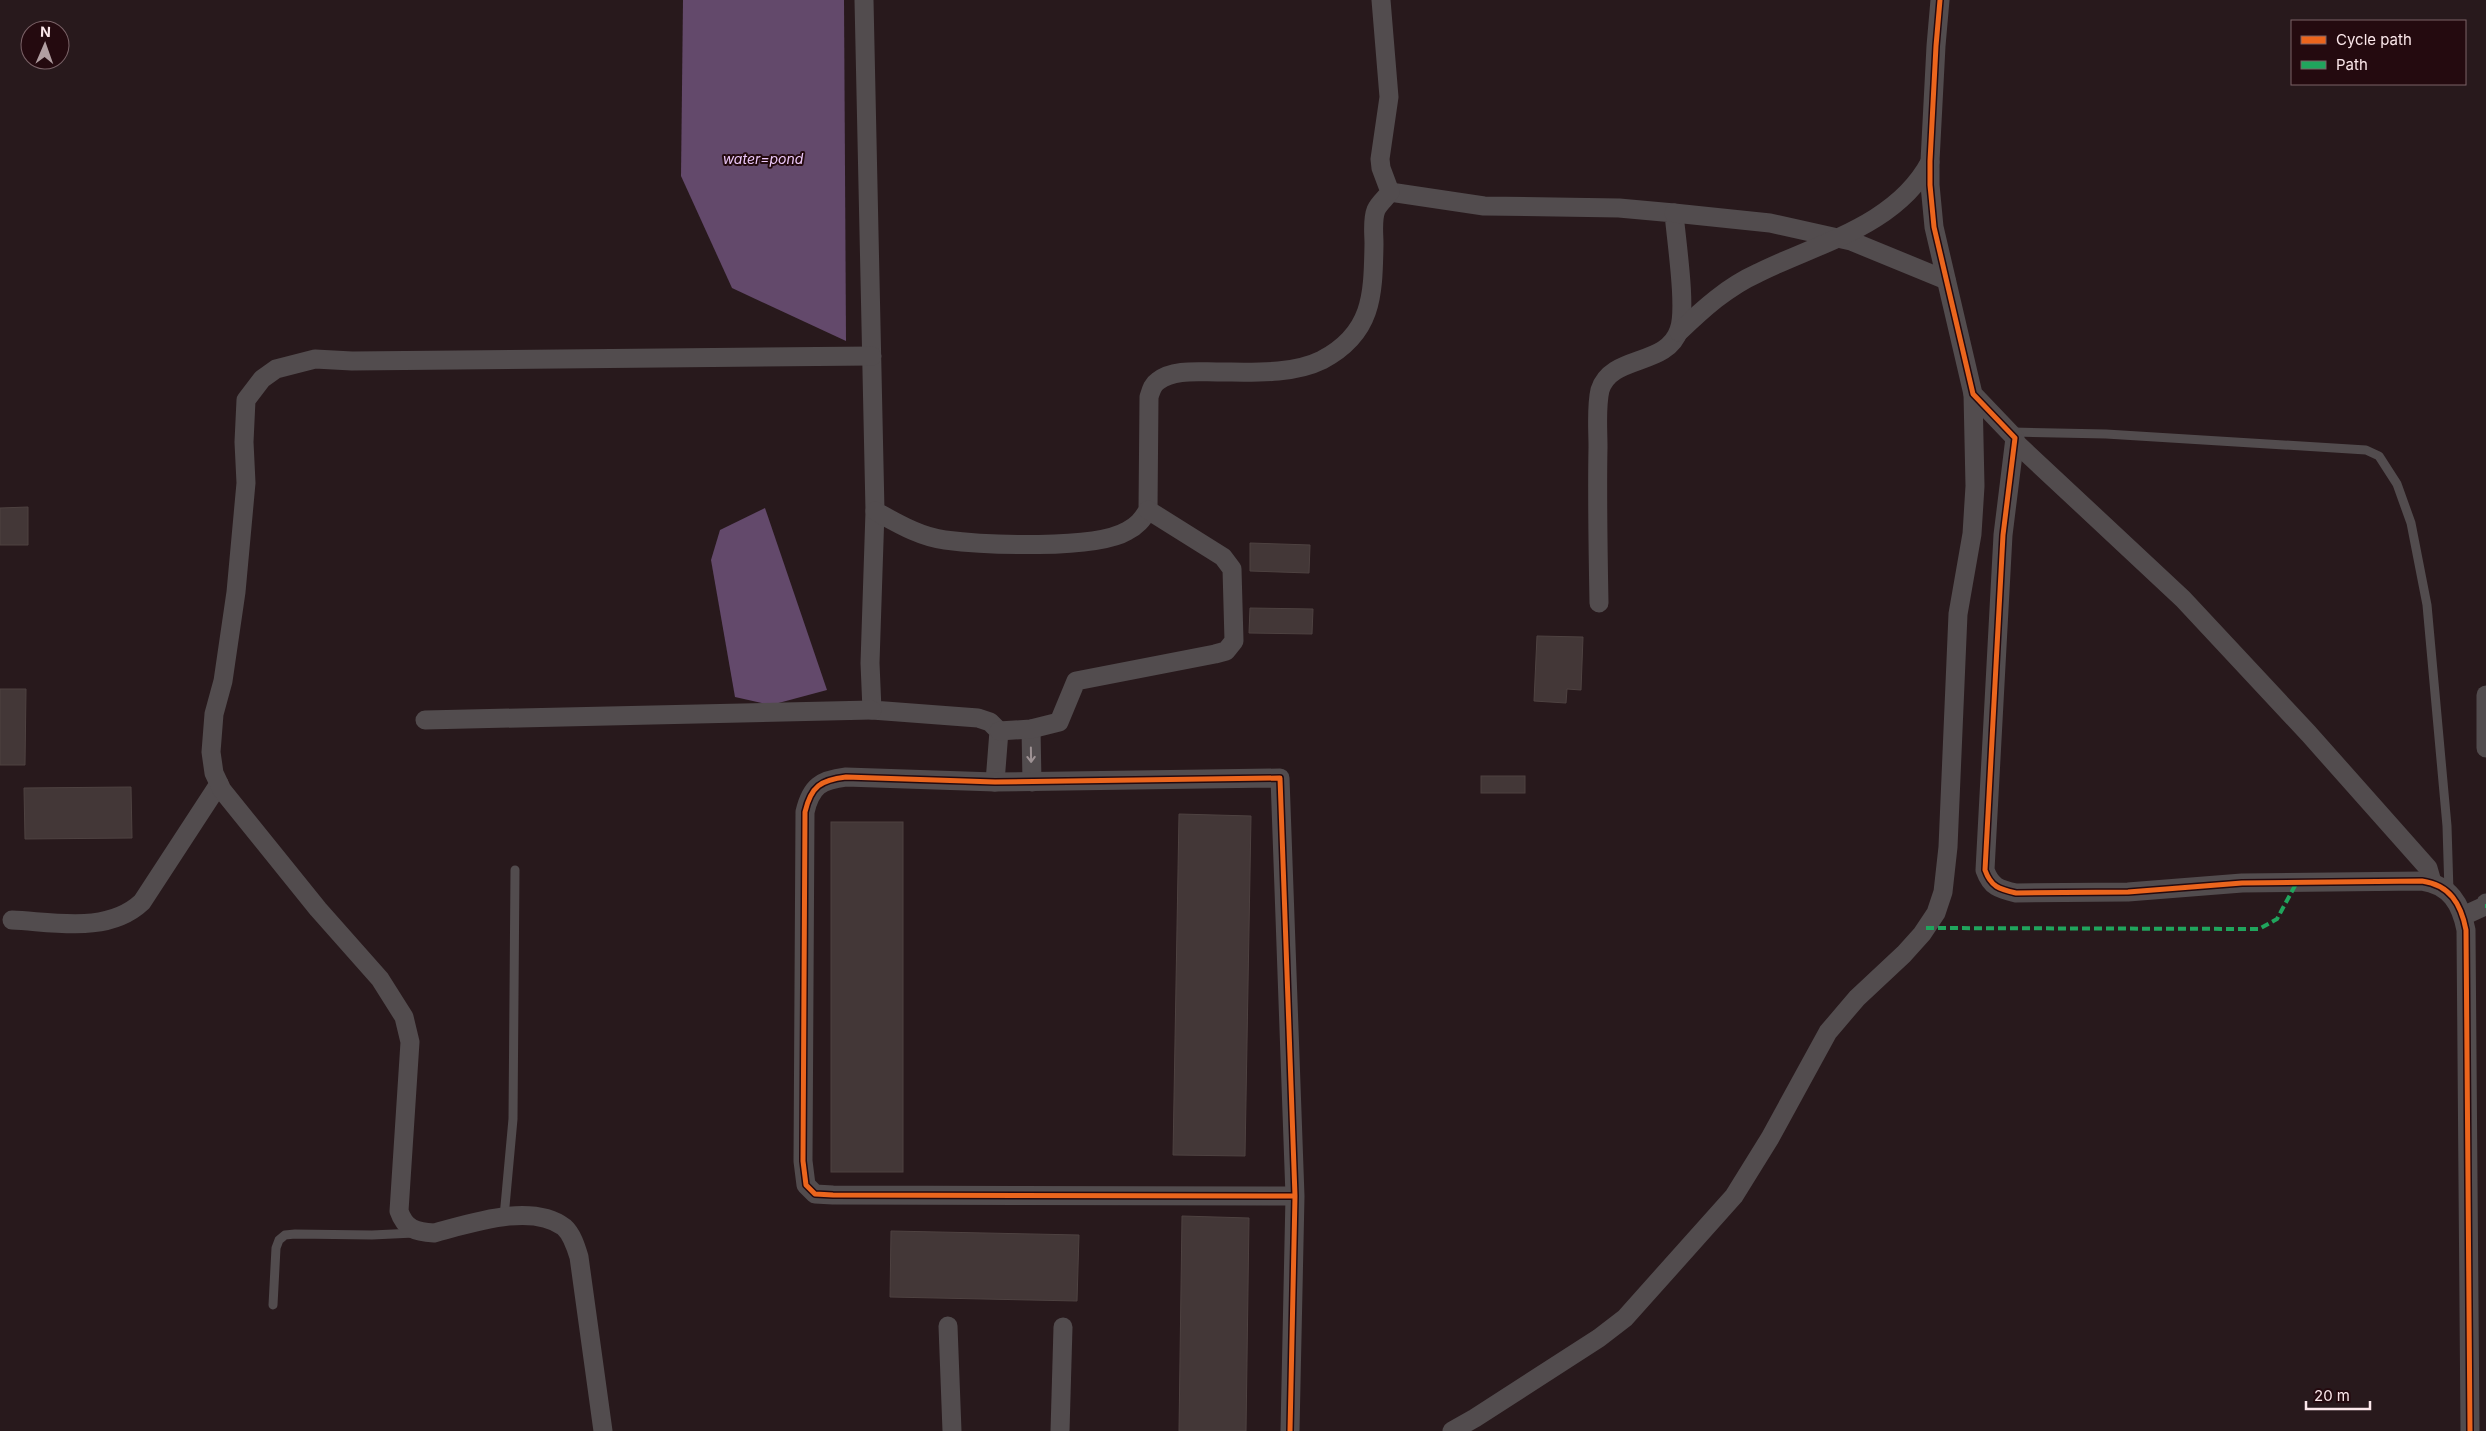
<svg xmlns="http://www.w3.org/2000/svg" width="2486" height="1431" font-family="Inter,sans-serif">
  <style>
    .water { fill: #63496b }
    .building { fill: #433737; stroke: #4e4241 }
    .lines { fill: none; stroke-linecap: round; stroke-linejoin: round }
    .lane { stroke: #524c4e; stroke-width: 9 }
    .street { stroke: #524c4e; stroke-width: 19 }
    .quiet { stroke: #20a55d; stroke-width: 4; stroke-dasharray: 8 4; stroke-linecap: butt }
    .cycleway-casing { stroke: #240a0f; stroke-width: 8 }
    .cycleway { stroke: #eb651d; stroke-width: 5 }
    .oneway { stroke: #9e9294 }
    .labels { text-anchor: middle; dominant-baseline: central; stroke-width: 4; stroke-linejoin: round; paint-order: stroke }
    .water-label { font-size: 14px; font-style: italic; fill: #ecc8f9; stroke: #240a0f }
  </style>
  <rect width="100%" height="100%" fill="#28191c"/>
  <g class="water">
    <path d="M683,0H844L846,341L732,288L681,176Z"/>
    <path d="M765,508L827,690L771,705L735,697L711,560L720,530Z"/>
  </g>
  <g class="building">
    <path d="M28,507V545H0V508Z"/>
    <path d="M1250,543L1310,545L1309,573L1250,571Z"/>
    <path d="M1250,608L1313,609L1312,634L1249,633Z"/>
    <path d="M1537,636L1583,637L1581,690L1567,689L1566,703L1534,701Z"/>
    <path d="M0,689H26L25,765H0Z"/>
    <rect x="1481" y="776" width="44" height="17"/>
    <path d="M131,787L132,838L25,839L24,788Z"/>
    <path d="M1179,814L1251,816L1245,1156L1173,1155Z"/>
    <rect x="831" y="822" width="72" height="350"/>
    <path d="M1182,1216L1249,1218L1246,1431H1179Z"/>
    <path d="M891,1231L1079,1235L1077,1301L890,1297Z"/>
  </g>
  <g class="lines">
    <g class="lane">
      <path d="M2012,432L2106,434L2366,450L2379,456L2397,484L2411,523L2427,605L2447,826L2449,892"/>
      <path d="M504,1217L513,1119L515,870"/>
      <path d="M273,1305L276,1248L279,1240L285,1235L295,1234L372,1235L414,1233"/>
    </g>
    <g class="street">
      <path d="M864,0L875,511L870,663L872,710L978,718L990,722L999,731L995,782"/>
      <path d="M1940,0L1936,46L1930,161V185L1934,227L1973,394L2015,438L2003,535L1985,870C1991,887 1999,889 2016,893L2128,892L2242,883L2422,881C2450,885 2461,904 2466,930L2470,1431"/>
      <path d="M1390,192L1484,206L1619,208L1674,213C1676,239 1687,309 1679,330C1667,367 1611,354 1600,390C1596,407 1598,429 1598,447C1597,499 1598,551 1599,603"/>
      <path d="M1674,213L1770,223L1851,241L1946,280"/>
      <path d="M1679,332C1703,309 1727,287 1758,273C1818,243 1896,226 1930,162"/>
      <path d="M2015,442L2183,599L2309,734L2428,868L2432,882"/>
      <path d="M875,511C897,523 920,537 945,540C984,545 1095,550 1127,531C1137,526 1142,520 1148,510L1149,397C1151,391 1152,385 1158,381C1173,369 1199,372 1217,372C1250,372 1292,375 1322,360C1373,333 1373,295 1374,244C1374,233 1372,220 1376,210C1379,203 1386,198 1390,192L1381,168L1380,159L1389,97L1381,0"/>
      <path d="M2486,695V748"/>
      <path d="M425,720L872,710"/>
      <path d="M1031,729L1032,782"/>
      <path d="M999,731L1031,729L1059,722L1076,681L1215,654L1226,651L1234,641L1232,569L1223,557L1148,510"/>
      <path d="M2463,916L2485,906L2486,903"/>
      <path d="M12,920C55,922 108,934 142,902L219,784"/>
      <path d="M948,1326L952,1431"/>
      <path d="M603,1431L579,1257C576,1247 572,1234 564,1227C531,1202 469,1224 434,1233C416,1232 405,1229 399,1211L410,1042L404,1017L380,979L318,909L222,790L214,773L211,752L214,714L223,681L236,592L246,483L244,442L246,400L262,379L276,369L315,359L352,361L872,356"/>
      <path d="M1060,1431L1063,1327"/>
      <path d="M1290,1431L1295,1196L1280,778L995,782L846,777C821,780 811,786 805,812L803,1161L806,1185L815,1194L833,1195L1295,1196"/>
      <path d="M1452,1431L1475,1418L1599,1338L1625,1318L1734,1196L1770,1138L1828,1032L1857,998L1904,954L1922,934L1936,913L1943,892L1948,847L1958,614L1972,534L1975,486L1973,394"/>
    </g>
    <g class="quiet">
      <path d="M2485,906H2486"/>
      <path d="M1926,928L2259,929L2277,919L2297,882"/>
    </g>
    <defs>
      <g id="cycleway">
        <path d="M1940,0L1936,46L1930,161V185L1934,227L1973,394L2015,438L2003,535L1985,870C1991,887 1999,889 2016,893L2128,892L2242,883L2422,881C2450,885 2461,904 2466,930L2470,1431"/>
        <path d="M1290,1431L1295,1196L1280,778L995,782L846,777C821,780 811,786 805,812L803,1161L806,1185L815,1194L833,1195L1295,1196"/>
      </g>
    </defs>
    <use href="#cycleway" class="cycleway-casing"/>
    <use href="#cycleway" class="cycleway"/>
  </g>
  <defs><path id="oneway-shaft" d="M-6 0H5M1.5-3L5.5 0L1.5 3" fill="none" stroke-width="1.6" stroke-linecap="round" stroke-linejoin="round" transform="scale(1.25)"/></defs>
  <use class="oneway" href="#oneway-shaft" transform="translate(1031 755) rotate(89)"/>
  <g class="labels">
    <g class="water-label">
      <text x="763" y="158">water=pond</text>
    </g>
  </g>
  <rect x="2291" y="20" width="175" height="65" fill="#240a0f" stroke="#7a6267"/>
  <rect x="2301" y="36" width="25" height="8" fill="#eb651d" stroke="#7a6267"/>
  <text x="2336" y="45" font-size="15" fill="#fbe7ea">Cycle path</text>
  <rect x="2301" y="61" width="25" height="8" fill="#20a55d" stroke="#7a6267"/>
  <text x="2336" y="70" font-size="15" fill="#fbe7ea">Path</text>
  <g transform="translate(45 45) rotate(2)"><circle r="24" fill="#240a0f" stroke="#7a6267"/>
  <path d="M0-4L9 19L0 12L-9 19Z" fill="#b19fa2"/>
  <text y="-8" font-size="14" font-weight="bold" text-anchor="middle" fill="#fbe7ea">N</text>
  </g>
  <path d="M2306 1401v8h64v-8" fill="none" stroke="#fbe7ea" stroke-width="2.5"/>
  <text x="2314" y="1401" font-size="15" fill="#fbe7ea" stroke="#240a0f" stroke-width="4" paint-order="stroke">20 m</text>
</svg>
